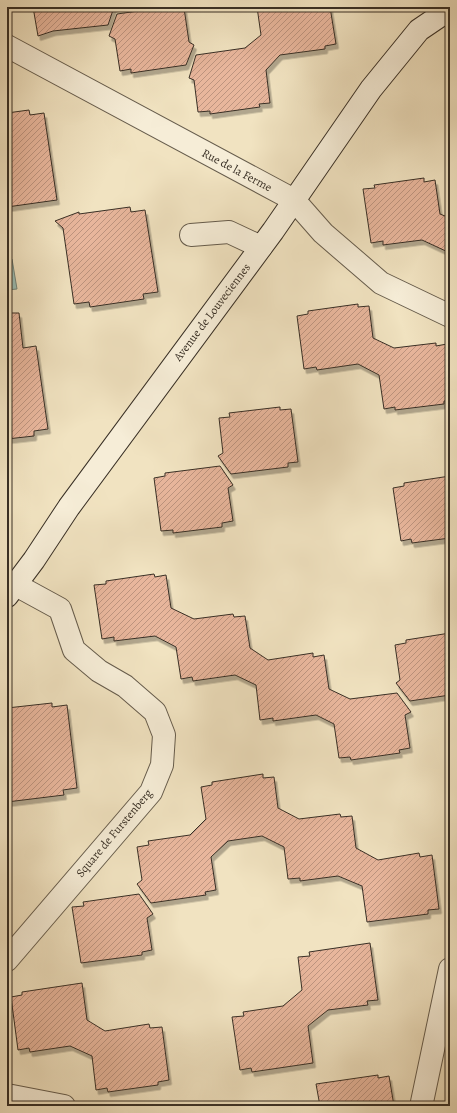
<svg xmlns="http://www.w3.org/2000/svg" width="457" height="1113" font-family="Alegreya,serif">
  <style>
    .water { fill: #9bbeb5; stroke: #73857b }
    .building { fill: url(#building-hatch); stroke: #382f25; filter: url(#shadow) }
    .lines { fill: none; stroke-linecap: round; stroke-linejoin: round }
    .street-casing { stroke: #665c4c; stroke-width: 24 }
    .secondary-casing { stroke: #382f25; stroke-width: 24 }
    .street { stroke: #f6edd7; stroke-width: 22 }
    .secondary { stroke: #f6edd7; stroke-width: 22 }
    .labels { text-anchor: middle; dominant-baseline: central; stroke-width: 4; stroke-linejoin: round; paint-order: stroke }
    .street-label { font-size: 12px; fill: #382f25; stroke: #f6edd7 }
  </style>
  <defs>
    <pattern id="building-hatch" width="6" height="6" patternUnits="userSpaceOnUse"><rect width="6" height="6" fill="#e8b69c"/><path d="M-1 1l2-2M0 6l6-6M5 7l2-2" fill="none" stroke="#bd947f"/></pattern>
    <filter id="shadow"><feDropShadow dx="2.5" dy="4.5" stdDeviation="0" flood-color="#0004"/></filter>
  </defs>
  <rect width="100%" height="100%" fill="#f1e3c1"/>
  <filter id="stains"><feTurbulence type="fractalNoise" baseFrequency=".005" numOctaves="4"/><feColorMatrix values="0 0 0 0 .2 0 0 0 0 .09 0 0 0 0 .02 0 0 0 .5 -.17"/></filter>
  <radialGradient id="worn" r=".72"><stop offset=".6" stop-color="#630" stop-opacity="0"/><stop offset="1" stop-color="#630" stop-opacity=".3"/></radialGradient>
  <path class="water" d="M12,259L17,289L7,290V260Z"/>
  <g class="building">
    <path d="M33,7H114L108,25L53,31L38,36Z"/>
    <path d="M167,7H173V9L184,8L189,42L194,45L186,65L131,73V69L120,71L115,39L109,36L117,14Z"/>
    <path d="M257,7H330L336,44L325,46V49L280,55L266,70L270,103L259,104L260,107L210,114V111L198,112L194,80L189,78L196,55L245,48L261,35Z"/>
    <path d="M29,110L30,115L44,113L57,200L7,207V113Z"/>
    <path d="M424,178V182L435,180L440,214L450,218V253L422,240L383,245V241L371,243L363,189L375,188L374,185Z"/>
    <path d="M130,207L131,212L145,210L158,292L143,294L144,299L90,307L89,302L74,304L63,228L55,221L79,212V214Z"/>
    <path d="M358,304V307L369,306L373,338L394,348L436,343V346L447,344L450,367V400L444,401V404L395,410V407L384,409L379,375L358,364L317,370L316,367L304,369L297,316L308,314V311Z"/>
    <path d="M7,313H19L23,348L36,346L48,429L34,431V436L7,439Z"/>
    <path d="M280,407V410L291,409L298,462L288,463V467L231,474L218,456L223,453L219,418L230,417L229,413Z"/>
    <path d="M220,466L233,485L228,488L233,521L222,523V527L173,533V530L161,531L154,478L165,476V473Z"/>
    <path d="M450,476V538L412,543L411,539L401,541L393,488L404,486V483Z"/>
    <path d="M154,574L155,577L166,575L171,608L194,619L233,614L234,617L245,616L250,648L268,660L313,653V657L324,655L329,689L350,699L397,693L411,712L405,715L410,748L399,750L400,753L351,760L350,757L339,758L334,724L316,715L273,721V718L260,720L256,685L235,675L193,681L192,677L181,679L176,647L155,636L114,641V637L102,639L94,585L106,584V581Z"/>
    <path d="M450,633V695L410,701L396,683L400,680L395,645L406,643V640Z"/>
    <path d="M52,703V707L67,705L77,788L63,790L64,795L7,802V708Z"/>
    <path d="M263,774V778L274,777L278,808L299,819L340,814L341,817L352,816L356,848L378,860L419,853L420,857L432,855L439,909L428,910V914L367,922L362,886L338,876L300,881V878L288,879L284,847L262,836L228,841L211,857L216,890L205,892L206,895L151,903L137,884L142,880L137,847L149,845L148,841L190,835L206,819L201,787L212,785V782Z"/>
    <path d="M139,894L153,914L147,918L152,950L142,952V955L81,963L72,907L84,906L83,902Z"/>
    <path d="M370,943L378,1000L367,1001L368,1005L328,1010L308,1026L313,1063L252,1072L251,1068L240,1070L232,1017L244,1016L243,1012L283,1006L302,990L298,957L310,956L309,952Z"/>
    <path d="M82,983L87,1020L105,1031L149,1024L150,1028L162,1027L169,1080L158,1082V1085L108,1092L107,1088L96,1090L92,1056L70,1046L30,1052L29,1048L18,1050L11,997L22,995V992Z"/>
    <path d="M378,1075V1078L389,1076L394,1106H320L316,1084Z"/>
  </g>
  <g class="lines">
    <defs>
      <g id="street">
        <path d="M7,46L294,200L323,233L381,283L450,316"/>
        <path d="M191,235L229,232L261,247"/>
        <path d="M7,960L151,792L162,765L164,735L155,712L125,686L99,671L74,650L60,609L16,585"/>
        <path d="M7,1095L64,1106"/>
        <path d="M423,1106L422,1102L450,969"/>
      </g>
      <path id="secondary" d="M7,596L34,560L69,507L273,231L371,89L419,30L450,9"/>
    </defs>
    <use href="#street" class="street-casing"/>
    <use href="#secondary" class="secondary-casing"/>
    <use href="#street" class="street"/>
    <use href="#secondary" class="secondary"/>
  </g>
  <g class="labels">
    <g class="street-label">
      <text transform="translate(237 170) rotate(28)">Rue de la Ferme</text>
      <text transform="translate(212 312) rotate(-53)">Avenue de Louveciennes</text>
      <text transform="translate(114 833) rotate(-50)">Square de Furstenberg</text>
    </g>
  </g>
  <rect width="457" height="1113" fill="none" stroke="#f1e3c1" stroke-width="24"/>
  <rect x="8" y="8" width="441" height="1097" fill="none" stroke="#382f25" stroke-width="2"/>
  <rect x="12" y="12" width="433" height="1089" fill="none" stroke="#382f25"/>
  <rect width="100%" height="100%" filter="url(#stains)"/>
  <rect width="100%" height="100%" fill="url(#worn)"/>
</svg>
